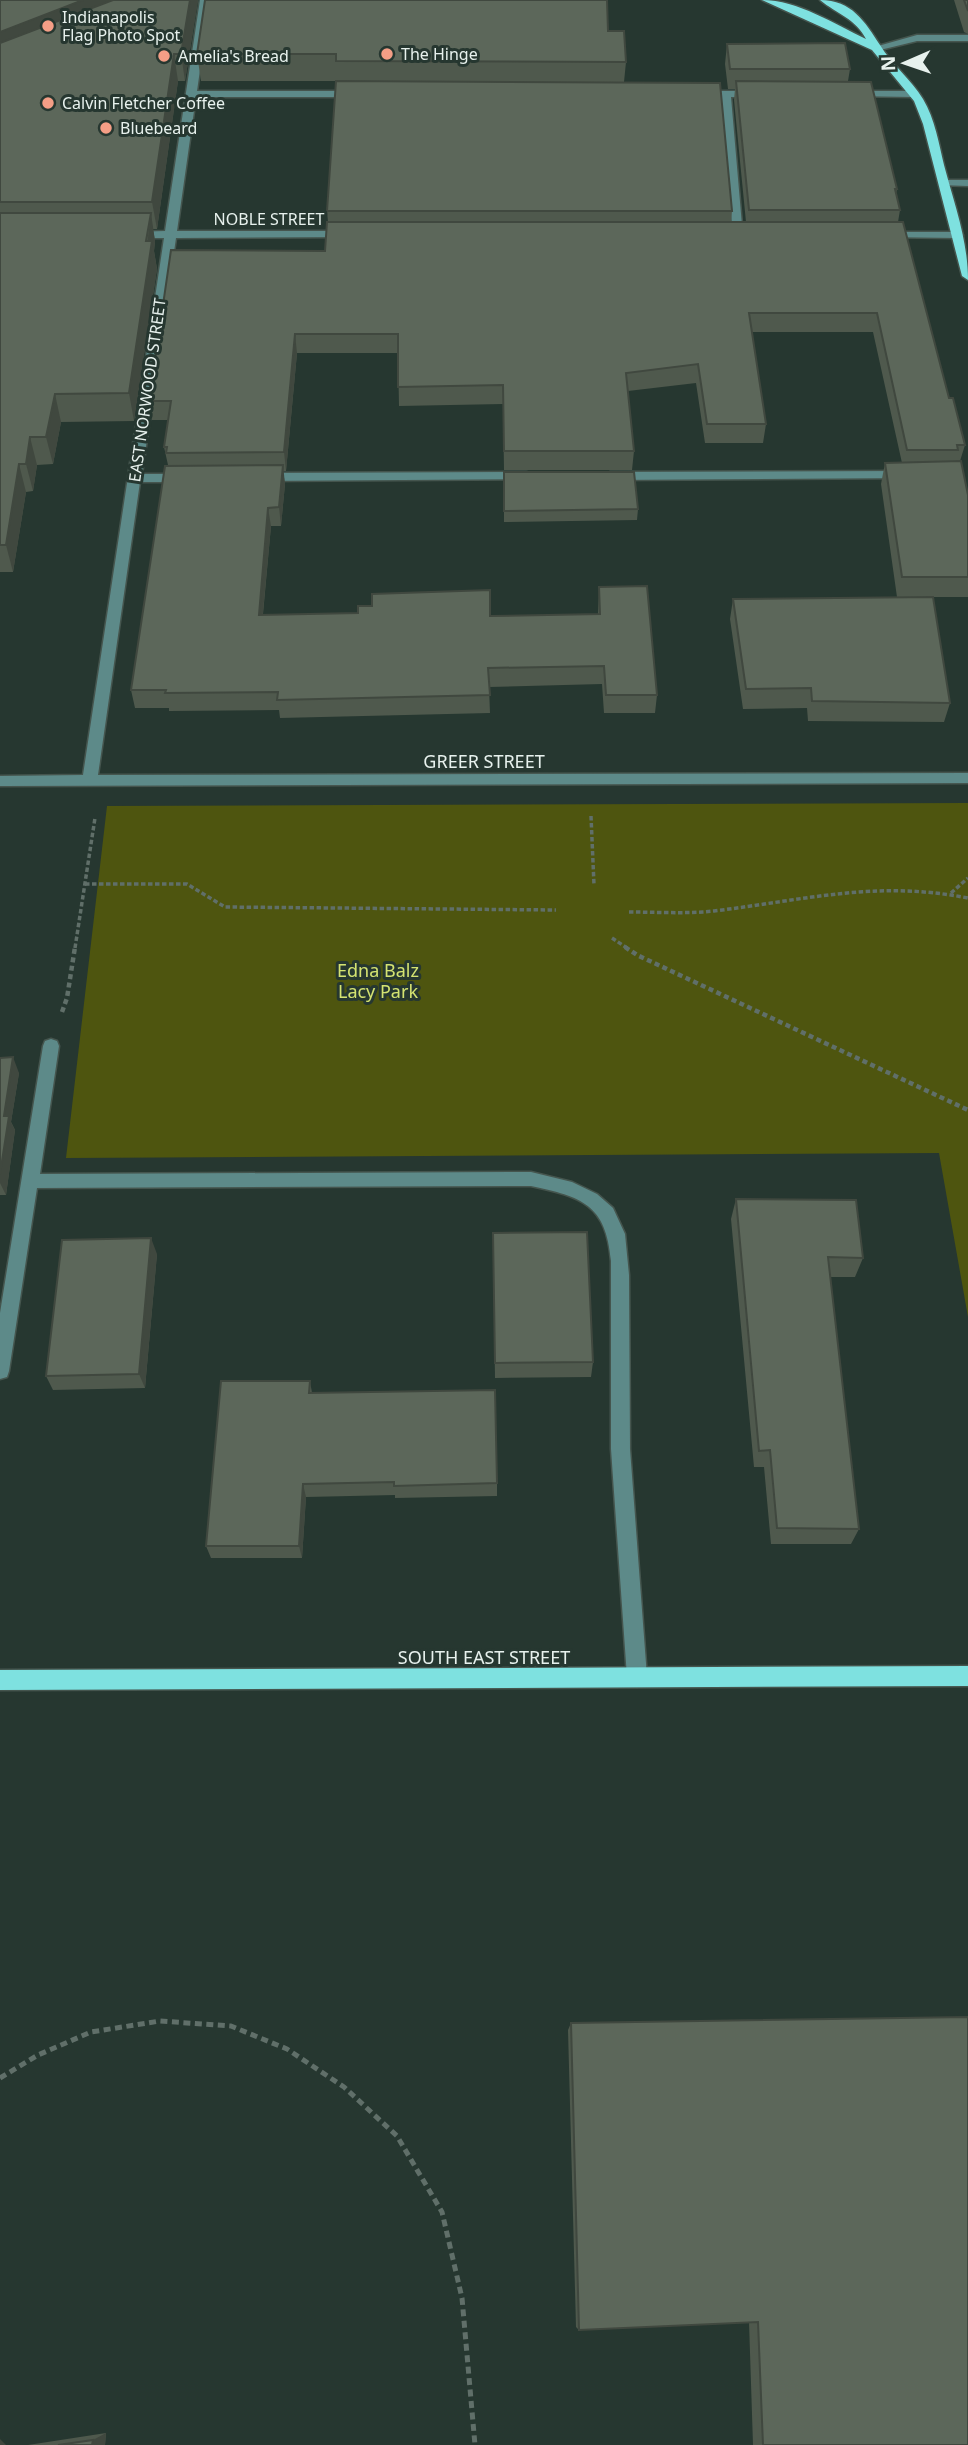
<svg xmlns="http://www.w3.org/2000/svg" width="968" height="2445" font-family="'Noto Sans',sans-serif">
  <style>
    .green { fill: #4e550f }
    .lines { fill: none; stroke-linecap: round; stroke-linejoin: round }
    .minor-casing { stroke: #45554e; stroke-width: 3 }
    .major-casing { stroke: #45554e; stroke-width: 3 }
    .path-far2 { stroke: #606f69; stroke-width: 3.5; stroke-dasharray: 4.5 2.5; stroke-linecap: butt }
    .path-far1 { stroke: #606f69; stroke-width: 4.5; stroke-dasharray: 5 3.5; stroke-linecap: butt }
    .path { stroke: #606f69; stroke-width: 5; stroke-dasharray: 7 4.5; stroke-linecap: butt }
    .minor { fill: #5d8a89; fill-rule: evenodd }
    .major { fill: #7ee1e0; fill-rule: evenodd }
    .wall { fill: #4f594d }
    .shaded-wall { fill: #40483f }
    .building { fill: #5c675a; stroke: #40483f; stroke-width: 2 }
    .poi-dot { fill: #f49e86; stroke: #263730; stroke-width: 2.5 }
    .labels { text-anchor: middle; dominant-baseline: central; stroke-width: 6; stroke-linejoin: round; paint-order: stroke }
    .far-poi-label { font-size: 16px; fill: #e7f1ed; stroke: #263730; text-anchor: start }
    .far-street-label { font-size: 16px; fill: #e7f1ed; stroke: #263730 }
    .street-label { font-size: 18px; fill: #e7f1ed; stroke: #263730 }
    .park-label { font-size: 18px; fill: #d4e371; stroke: #263730 }
  </style>
  <rect width="100%" height="100%" fill="#263730"/>
  <path class="green" d="M968,803V1317L939,1153L66,1158L107,806Z"/>
  <g class="lines">
    <defs>
      <g id="minor">
        <path d="M200,0H210L197,91H359L364,94L359,97H196L177,231H348L354,234L348,237L176,238L142,474H187L193,478L187,482H140L98,775L968,773V783L0,786V776L83,775L164,238H131L125,235L131,232L165,231Z"/>
        <path d="M917,35H968V41H917L876,51L871,48Z"/>
        <path d="M699,91H758L763,94L758,97H731L743,237L733,235L720,97L695,96L694,94Z"/>
        <path d="M853,91H913L918,94L913,97L849,96L848,94Z"/>
        <path d="M943,180H968V186L939,185V181Z"/>
        <path d="M884,232H957L963,235L957,238L880,237V233Z"/>
        <path d="M904,471L910,475L909,478L610,480L604,476L610,472Z"/>
        <path d="M526,472L531,473V479L260,481L254,477L260,473Z"/>
        <path d="M51,1039L57,1041L59,1046L40,1174L531,1172L572,1182L597,1194L613,1208L625,1234L629,1275L630,1449L647,1677L644,1684L637,1687L630,1684L627,1677L611,1449V1261C606,1204 582,1197 531,1186L37,1188L9,1371L7,1377L0,1379V1313L43,1046L45,1041Z"/>
      </g>
      <g id="major">
        <path d="M762,0C798,0 834,24 866,39C856,19 837,14 820,0C852,0 865,22 880,45C892,65 911,79 923,99C935,119 939,144 944,165C954,203 968,240 968,280L962,276L923,124L914,101L872,50Z"/>
        <path d="M968,1666V1686L0,1690V1670Z"/>
      </g>
    </defs>
    <use href="#minor" class="minor-casing"/>
    <use href="#major" class="major-casing"/>
    <g class="path-far2">
      <path d="M591,816L594,885"/>
      <path d="M85,884H187L225,907L556,910"/>
      <path d="M951,893L968,878"/>
      <path d="M629,912C657,912 686,914 714,911C805,900 876,880 968,898"/>
      <path d="M612,938L627,948"/>
      <path d="M75,948L95,818"/>
    </g>
    <g class="path-far1">
      <path d="M625,947L637,955L968,1110"/>
      <path d="M62,1012L67,998L75,947"/>
    </g>
    <path class="path" d="M0,2078L38,2055L91,2032L160,2021L231,2026L287,2049L344,2087L397,2136L442,2212L462,2298L475,2445"/>
    <use href="#minor" class="minor"/>
    <use href="#major" class="major"/>
  </g>
  <g class="wall">
    <path d="M0,0H198L185,81H178L157,229H153L155,241L154,251L157,269L134,421L61,422L53,464L37,465L33,491L26,492L13,572H0Z"/>
    <path d="M954,0H968V34L964,32Z"/>
    <path d="M608,31L626,62L624,82L732,211L731,222H746L734,100L735,89H728L725,64L727,44L850,69L848,81L897,189L896,194L900,210L898,222L949,398L965,445L960,461L968,495V597H933L950,703L944,722L808,721L807,708L743,709L730,619L733,599L897,597L881,484L885,463H902L873,332H752L766,424L763,443H705L696,383L628,391L634,451L632,470H504L503,404L399,406L398,353H297L286,471H283L285,484L281,526H271L263,614L490,616L598,614L599,587L657,695L655,713H604L602,684L489,687L490,713L280,718L279,710L169,711V708H135L131,690L168,465L164,447L168,420H152L149,401L325,251L328,222L327,211L337,81H201L197,54Z"/>
    <path d="M504,472L638,509L637,520L504,522Z"/>
    <path d="M0,1058L19,1073L11,1122L15,1130L6,1195H0Z"/>
    <path d="M736,1199L863,1258L855,1277H830L859,1529L851,1544H771L764,1467H754L731,1219Z"/>
    <path d="M493,1233L593,1362L591,1377L495,1378Z"/>
    <path d="M157,1254L145,1388L53,1390L46,1376Z"/>
    <path d="M310,1381L312,1393L497,1483V1496L395,1498V1495L306,1497L302,1558H211L206,1546Z"/>
    <path d="M571,2023L968,2445H753L749,2322L579,2330L576,2327L568,2030Z"/>
    <path d="M106,2433L105,2445H28Z"/>
  </g>
  <g class="shaded-wall">
    <path d="M83,0H159L0,61V32Z"/>
    <path d="M190,0H198L185,81L181,54Z"/>
    <path d="M174,54L178,81L157,229L152,202Z"/>
    <path d="M151,213L155,241L154,251L157,269L134,421L129,393Z"/>
    <path d="M295,334L297,353L286,471L284,452Z"/>
    <path d="M55,394L61,422L53,464L46,437Z"/>
    <path d="M30,437L37,465L33,491L26,464Z"/>
    <path d="M19,464L26,492L13,572L6,545Z"/>
    <path d="M283,465L285,484L281,526L279,507Z"/>
    <path d="M268,508L271,526L261,633L259,615Z"/>
    <path d="M13,1057L19,1073L11,1122L15,1130L6,1195L0,1183V1174L4,1116Z"/>
    <path d="M151,1238L157,1254L145,1388L139,1374Z"/>
    <path d="M303,1484L306,1497L302,1558L299,1546Z"/>
    <path d="M106,2433L105,2445H92L93,2440Z"/>
    <path d="M0,2439L6,2445H0Z"/>
  </g>
  <g class="building">
    <path d="M0,0H83L0,32Z"/>
    <path d="M113,0H190L181,54H174L152,202H0V43Z"/>
    <path d="M205,0H607L608,31H624L626,62L336,61V54H197Z"/>
    <path d="M964,0H968V11Z"/>
    <path d="M845,43L850,69H730L727,44Z"/>
    <path d="M336,81L720,83L732,211H327Z"/>
    <path d="M736,81L871,82L897,189H895L900,210H749Z"/>
    <path d="M0,213H151L146,241H152L129,393L55,394L46,437H30L26,464H19L6,545H0Z"/>
    <path d="M327,222H903L949,398H953L965,445H957L958,450H907L877,313H749L766,424H707L698,364L626,373L634,451H504L503,385L398,387V334H295L284,452L166,453L167,447H164L171,401H149L171,250L325,251Z"/>
    <path d="M961,461L968,495V577H902L885,463Z"/>
    <path d="M283,465L279,507L268,508L259,615L358,613V606H372V594L490,590V616L600,614L599,587L647,586L657,695H606L604,666L488,668L490,695L277,700L278,692L165,693L166,690H131L165,466Z"/>
    <path d="M504,472H634L638,509L504,511Z"/>
    <path d="M933,597L950,703L812,701L811,688L746,689L733,599Z"/>
    <path d="M13,1057L4,1116H9L0,1174V1058Z"/>
    <path d="M736,1199L856,1200L863,1258L828,1257L859,1529L777,1528L770,1450L759,1451Z"/>
    <path d="M587,1232L593,1362L495,1363L493,1233Z"/>
    <path d="M151,1238L139,1374L46,1376L62,1240Z"/>
    <path d="M221,1381H310L309,1393L495,1390L497,1483L394,1486V1482L303,1484L299,1546H206Z"/>
    <path d="M968,2017V2445H763L758,2322L579,2330L571,2023Z"/>
    <path d="M93,2440L92,2445H58Z"/>
  </g>
  <g class="poi-dot">
    <circle cx="48" cy="26" r="7"/>
    <circle cx="387" cy="54" r="7"/>
    <circle cx="164" cy="56" r="7"/>
    <circle cx="48" cy="103" r="7"/>
    <circle cx="106" cy="128" r="7"/>
  </g>
  <g class="labels">
    <g class="far-poi-label">
      <text x="62" y="17">Indianapolis<tspan x="62" dy="18">Flag Photo Spot</tspan></text>
      <text x="401" y="54">The Hinge</text>
      <text x="178" y="56">Amelia's Bread</text>
      <text x="62" y="103">Calvin Fletcher Coffee</text>
      <text x="120" y="128">Bluebeard</text>
    </g>
    <g class="far-street-label">
      <text x="269" y="219">NOBLE STREET</text>
      <text transform="translate(147 390) rotate(-82)">EAST NORWOOD STREET</text>
    </g>
    <g class="street-label">
      <text x="484" y="761">GREER STREET</text>
      <text x="484" y="1657">SOUTH EAST STREET</text>
    </g>
    <g class="park-label">
      <text x="378" y="970">Edna Balz<tspan x="378" dy="21">Lacy Park</tspan></text>
    </g>
  </g>
  <g transform="translate(905 63) rotate(268)" stroke="#263730" stroke-width="5" paint-order="stroke">
  <path d="M0-5L12 26L0 18L-12 26Z" fill="#e7f1ed"/>
  <text y="-10" font-size="19" font-weight="bold" text-anchor="middle" fill="#e7f1ed">N</text>
  </g>
</svg>
